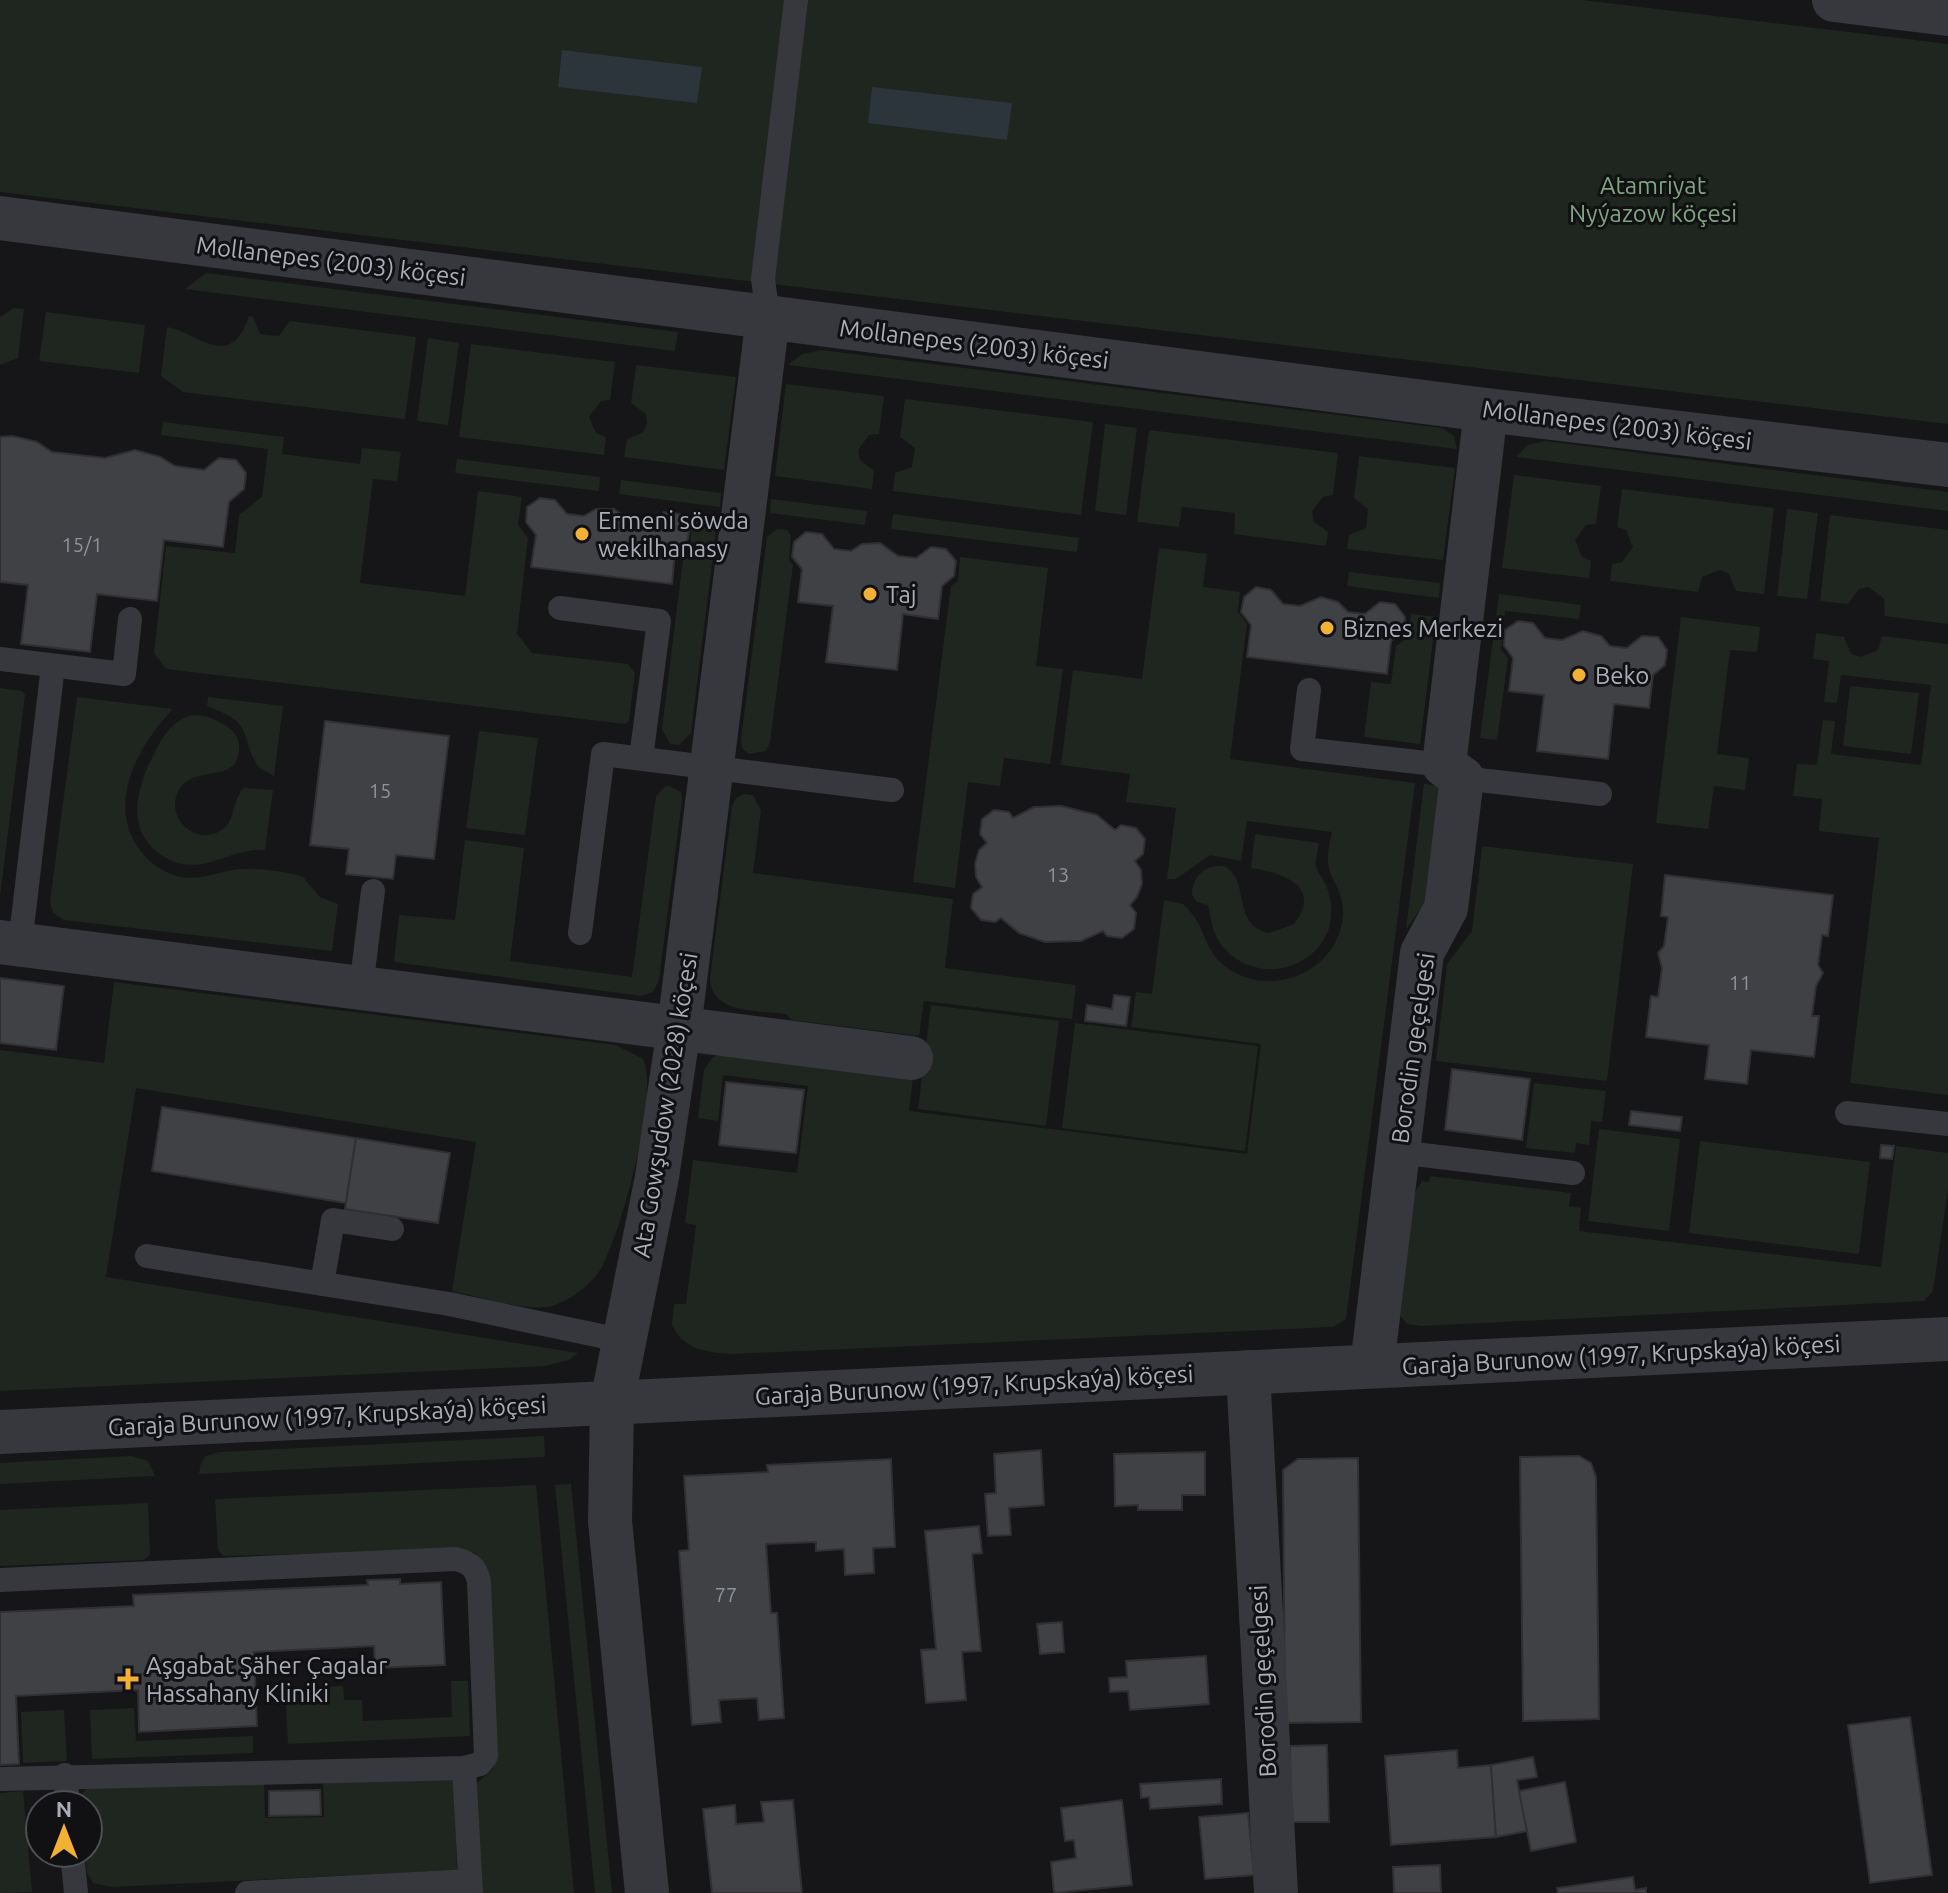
<svg xmlns="http://www.w3.org/2000/svg" width="1948" height="1893" font-family="Ubuntu,sans-serif">
  <style>
    .green { fill: #1e261f }
    .water { fill: #2c353c }
    .building { fill: #404145; stroke: #303034; stroke-width: 2 }
    .lines { fill: none; stroke-linecap: round; stroke-linejoin: round }
    .service { stroke: #37383d; stroke-width: 24 }
    .minor { stroke: #37383d; stroke-width: 44 }
    .tertiary { stroke: #37383d; stroke-width: 44 }
    .poi-dot { fill: #f2b134; stroke: #111113; stroke-width: 3 }
    .labels { text-anchor: middle; dominant-baseline: central; stroke-width: 6; stroke-linejoin: round; paint-order: stroke }
    .number-label { font-size: 20px; fill: #8e929b }
    .park-label { font-size: 24px; fill: #7fa381; stroke: #111113 }
    .street-label { font-size: 24px; fill: #a8adb8; stroke: #111113 }
    .poi-label { font-size: 24px; fill: #a8adb8; stroke: #111113; text-anchor: start }
  </style>
  <rect width="100%" height="100%" fill="#161618"/>
  <g class="green">
    <path d="M0,0H1582L1948,44V424L0,192Z"/>
    <path d="M206,273L678,332L675,351L185,289Z"/>
    <path d="M14,308L24,309L18,358L0,365V317Z"/>
    <path d="M46,312L145,325L139,373L39,361Z"/>
    <path d="M249,316L253,317L260,334L279,336L290,321L416,337L405,419L183,392L161,376L167,327C198,332 230,373 249,316Z"/>
    <path d="M428,338L459,343L448,425L417,421Z"/>
    <path d="M471,344L615,362L610,400L601,401L589,417L596,433L606,437L604,455L459,437Z"/>
    <path d="M821,350L1442,428L1454,436L1457,449L788,365L802,354Z"/>
    <path d="M636,365L736,377L724,470L624,457L627,439L643,433L647,423L646,414L631,403Z"/>
    <path d="M786,384L884,396L879,434L869,435L858,450L860,460L874,471L872,489L775,476Z"/>
    <path d="M905,399L1093,422L1081,515L893,491L895,473L912,467L915,448L900,437Z"/>
    <path d="M163,422L284,437L282,454L360,464L362,448L401,452L397,481L373,479L360,583L465,596L478,491L522,497L518,525L528,538L517,634L532,653L628,664L635,673L629,721L625,724L166,669L154,653L166,546L235,553L239,515L262,497L268,449L161,435Z"/>
    <path d="M1105,424L1137,428L1126,515L1095,511Z"/>
    <path d="M1149,430L1338,453L1333,495L1323,497L1312,511L1313,521L1328,532L1326,546L1234,534L1235,513L1182,507L1179,527L1137,522Z"/>
    <path d="M1545,441L1948,492V511L1516,457L1528,445Z"/>
    <path d="M1359,456L1455,468L1443,560L1347,549L1349,535L1366,528L1368,509L1354,498Z"/>
    <path d="M457,459L600,477L599,491L455,473Z"/>
    <path d="M1514,475L1601,486L1596,524L1586,525L1575,540L1582,557L1591,561L1589,578L1502,568Z"/>
    <path d="M621,480L721,493L720,507L619,494Z"/>
    <path d="M1622,489L1774,508L1764,594L1736,591L1729,574L1720,570L1702,577L1698,592L1610,581L1612,564L1622,562L1633,547L1626,530L1617,527Z"/>
    <path d="M771,499L867,511L865,525L770,513Z"/>
    <path d="M1787,509L1818,513L1807,599L1777,596Z"/>
    <path d="M893,514L1079,538L1077,552L891,529Z"/>
    <path d="M1830,515L1948,530V624L1885,616L1884,599L1869,587L1859,589L1848,604L1820,601Z"/>
    <path d="M699,519L708,520L716,531L691,733L679,745L670,744L662,729L684,551L690,548L692,524Z"/>
    <path d="M777,529L787,530L791,536L789,560L793,565L770,742L766,751L749,754L742,748L741,739L767,537Z"/>
    <path d="M1159,548L1207,554L1203,587L1240,592L1238,612L1247,624L1230,759L1415,783L1346,1319L1333,1327L733,1354C709,1353 682,1350 672,1324L674,1304H686L696,1225L685,1223L693,1160L797,1173L808,1086L723,1075L718,1121L698,1118L704,1070L713,1057L721,1054L913,1078L909,1111L1247,1154L1261,1044L1131,1027L1136,992L1152,994L1164,900L1183,904L1189,910C1203,925 1205,947 1220,962C1264,1003 1340,974 1343,914C1344,891 1329,879 1328,862C1327,853 1330,841 1332,832L1247,821L1241,861L1210,855L1176,879H1167L1176,808L1126,802L1130,774L1061,765L1073,670L1142,679Z"/>
    <path d="M960,557L1048,568L1036,666L1063,669L1050,764L1004,758L1000,786L968,782L955,888L913,882L951,586L958,581Z"/>
    <path d="M1349,572L1440,583L1439,598L1347,586Z"/>
    <path d="M1499,594L1581,605L1579,619L1505,611L1501,650L1508,658L1497,740L1480,738Z"/>
    <path d="M1411,614L1436,617L1420,744L1364,737L1371,682L1391,684L1396,646L1408,637Z"/>
    <path d="M1681,617L1760,627L1757,652L1730,650L1717,754L1749,758L1745,790L1714,786L1708,829L1656,823Z"/>
    <path d="M1816,633L1844,637L1851,654L1861,657L1878,650L1882,636L1948,644V1095L1850,1083L1879,838L1819,831L1822,799L1793,796L1797,764L1817,765L1823,720L1835,721L1831,754L1921,765L1931,685L1841,675L1837,703L1824,702L1829,661L1813,659Z"/>
    <path d="M1850,686L1919,693L1911,754L1843,746Z"/>
    <path d="M0,688L22,691L25,695L0,897Z"/>
    <path d="M77,697L173,709C140,744 107,799 137,846C146,861 163,873 181,877C203,881 221,870 242,869C260,869 286,871 303,877L320,897L338,904L332,951L64,920L53,913L50,902Z"/>
    <path d="M208,697L283,706L274,776L258,767C238,731 255,724 207,706Z"/>
    <path d="M191,715C204,715 215,718 226,726C233,730 238,736 239,745C241,787 195,762 179,790C165,814 190,843 216,833C238,824 230,801 244,788L273,790L265,850C231,847 205,876 170,860C123,837 135,790 154,754C163,736 171,722 191,715Z"/>
    <path d="M479,731L538,738L525,835L466,828Z"/>
    <path d="M1424,784L1442,786L1428,899L1406,929Z"/>
    <path d="M667,785L681,792L682,800L659,980L653,992L641,996L394,962L399,915L455,920L465,840L524,848L510,961L632,977L656,796Z"/>
    <path d="M744,794L753,795L761,810L753,873L953,899L945,968L1076,985L1072,1019L924,1001L919,1036L792,1020L786,1014C759,1010 711,1015 710,978L732,806L736,798Z"/>
    <path d="M1255,834L1319,843C1318,850 1315,860 1316,867C1317,871 1320,874 1322,878C1332,893 1334,914 1328,931C1309,977 1245,983 1218,940C1212,930 1211,917 1208,905L1197,902L1192,895C1193,875 1204,865 1224,866C1252,881 1230,924 1269,933L1294,924C1324,886 1280,872 1251,868Z"/>
    <path d="M1482,846L1633,864L1607,1081L1436,1061L1447,964L1472,931Z"/>
    <path d="M114,982L616,1045L643,1059C660,1093 621,1231 602,1267C593,1283 572,1299 555,1305C532,1314 478,1296 452,1291L476,1142L136,1088L106,1277L578,1353L569,1360L545,1366L0,1391V1050L104,1063Z"/>
    <path d="M931,1005L1059,1021L1046,1126L918,1109Z"/>
    <path d="M1075,1023L1258,1046L1245,1151L1062,1128Z"/>
    <path d="M1534,1083L1606,1091L1602,1122L1591,1121L1589,1145L1576,1143L1575,1153L1526,1148Z"/>
    <path d="M1599,1129L1680,1139L1669,1231L1588,1221Z"/>
    <path d="M1700,1141L1870,1162L1859,1254L1689,1233Z"/>
    <path d="M1896,1146L1948,1153V1189L1933,1291L1924,1301L1422,1326L1407,1324L1399,1314L1412,1197L1422,1181L1429,1182L1430,1176L1571,1193L1569,1206L1581,1208L1579,1231L1881,1267Z"/>
    <path d="M544,1436L545,1457L199,1474L201,1462L206,1456L220,1452Z"/>
    <path d="M131,1456L148,1461L155,1476L0,1484V1463Z"/>
    <path d="M571,1484L612,1893H595L555,1485Z"/>
    <path d="M536,1485L574,1893H480L476,1784L492,1770L496,1755L483,1562L475,1553L464,1550L223,1556L218,1550L215,1499Z"/>
    <path d="M148,1503L150,1555L144,1560L0,1566V1510Z"/>
    <path d="M451,1681H468L470,1736L288,1744L285,1689L343,1686L344,1700H362L363,1721L452,1717Z"/>
    <path d="M134,1708L136,1741L253,1736V1753L92,1759L90,1710Z"/>
    <path d="M64,1710L67,1761L23,1763L21,1712Z"/>
    <path d="M454,1776L457,1870L112,1887L93,1883L87,1873L85,1853L88,1805H81V1795L87,1788L264,1781L265,1818L324,1817L323,1780Z"/>
    <path d="M23,1791L32,1892L0,1893V1793Z"/>
  </g>
  <g class="water">
    <path d="M562,50L702,67L697,103L558,87Z"/>
    <path d="M872,87L1012,103L1007,140L868,123Z"/>
  </g>
  <g class="building">
    <path d="M12,436L37,442L52,452L105,458L135,450L160,457L175,466L204,470L219,458L236,460L246,473L244,489L229,502L223,547L164,540L157,601L97,594L90,652L21,644L28,585L0,582V437Z"/>
    <path d="M540,498L555,500L567,514L584,516L596,509H614L632,522L650,524L664,512L680,514L690,527L687,542L675,551L672,584L531,567L536,535L526,522L527,507Z"/>
    <path d="M806,532L822,534L834,549L851,551L862,544L880,543L898,556L916,558L931,547L946,549L956,561L954,576L942,586L938,619L903,614L897,670L826,662L833,606L798,602L802,569L792,557L794,542Z"/>
    <path d="M1256,587L1271,590L1283,604L1300,606L1321,597L1338,602L1348,612L1365,614L1380,602L1395,604L1405,617L1404,632L1391,641L1387,674L1247,657L1251,625L1241,612L1244,597Z"/>
    <path d="M1518,621L1533,623L1545,638L1562,640L1583,631L1601,636L1610,646L1627,648L1642,636L1658,637L1667,650L1665,665L1653,675L1649,708L1614,704L1608,759L1537,751L1544,695L1509,691L1513,658L1504,646L1505,630Z"/>
    <path d="M325,721L449,736L434,859L396,855L393,879L346,874L349,849L310,845Z"/>
    <path d="M1061,806L1097,815L1115,830L1121,825L1136,828L1145,839L1143,854L1135,861L1141,870L1142,884L1137,897L1130,905L1136,913L1134,929L1122,938L1107,936L1103,931L1081,941L1045,942L1019,933L1001,918L995,922L981,920L971,908L973,894L982,887L976,877L975,864L979,850L987,843L980,834L982,819L994,810L1009,812L1013,818L1034,807Z"/>
    <path d="M1665,875L1833,895L1828,936L1822,935L1818,965L1823,973L1816,986L1812,1016H1819L1814,1057L1751,1050L1747,1084L1705,1079L1709,1045L1646,1037L1651,996L1658,997L1662,968L1658,953L1664,946L1668,917L1661,916Z"/>
    <path d="M0,978L64,986L56,1050L0,1043Z"/>
    <path d="M1114,995L1130,997L1126,1026L1085,1021L1087,1005L1112,1009Z"/>
    <path d="M1452,1069L1530,1079L1522,1140L1445,1130Z"/>
    <path d="M726,1082L804,1090L796,1153L719,1145Z"/>
    <path d="M162,1107L356,1138L346,1203L152,1171Z"/>
    <path d="M1631,1111L1682,1117L1680,1131L1629,1125Z"/>
    <path d="M356,1138L450,1153L438,1223L345,1209Z"/>
    <path d="M1881,1145L1894,1146L1892,1159L1880,1158Z"/>
    <path d="M1041,1450L1044,1505L1009,1508L1011,1535L988,1536L985,1494L996,1493L994,1454Z"/>
    <path d="M1205,1452V1495H1182V1510H1138V1505L1115,1506L1114,1454Z"/>
    <path d="M1579,1456L1591,1463L1596,1477L1599,1719L1523,1721L1520,1457Z"/>
    <path d="M1358,1458L1361,1722L1285,1723L1283,1470L1298,1459Z"/>
    <path d="M891,1459L895,1547L873,1548L874,1573L845,1575L844,1549L816,1551V1542L766,1544L771,1613H777L784,1718L759,1720L757,1698L719,1700L721,1722L692,1725L679,1551L689,1550L684,1476L768,1472L767,1465Z"/>
    <path d="M979,1526L982,1553L972,1554L981,1651L962,1652L966,1700L926,1703L921,1650L936,1649L925,1531Z"/>
    <path d="M400,1579V1584L441,1582L445,1665L375,1668L374,1646L254,1652L257,1726L139,1732L138,1690L16,1696L19,1764L0,1765V1612L134,1606L133,1595L368,1585L367,1580Z"/>
    <path d="M1062,1622L1064,1652L1040,1654L1037,1624Z"/>
    <path d="M1206,1656L1209,1704L1130,1710L1128,1691L1110,1692L1109,1678L1127,1677L1126,1661Z"/>
    <path d="M1910,1717L1932,1875L1870,1883L1848,1725Z"/>
    <path d="M1327,1745L1329,1822H1291L1290,1746Z"/>
    <path d="M1457,1750L1458,1768L1491,1765L1496,1837L1391,1845L1385,1756Z"/>
    <path d="M1533,1757L1537,1777L1517,1780L1527,1831L1496,1837L1491,1765Z"/>
    <path d="M1221,1779L1222,1804L1150,1809L1149,1797L1141,1798L1140,1784Z"/>
    <path d="M1565,1782L1576,1842L1531,1851L1519,1791Z"/>
    <path d="M320,1790L321,1815L269,1816V1791Z"/>
    <path d="M793,1800L802,1893H712L703,1809L735,1805L736,1824L764,1822L761,1802Z"/>
    <path d="M1122,1800L1132,1885L1054,1893L1051,1862L1076,1858L1074,1840L1065,1841L1061,1808Z"/>
    <path d="M1248,1813L1254,1875L1205,1879L1199,1817Z"/>
    <path d="M1440,1865L1441,1893H1394L1393,1867Z"/>
    <path d="M1633,1877L1635,1890L1646,1888V1893H1558L1557,1888Z"/>
  </g>
  <g class="lines">
    <g class="service">
      <path d="M768,317L763,279L796,0"/>
      <path d="M560,608L659,621L641,758"/>
      <path d="M0,659L124,674L130,619"/>
      <path d="M1309,690L1302,749L1444,765"/>
      <path d="M1462,778L1600,794"/>
      <path d="M580,933L603,754L892,790"/>
      <path d="M20,944L53,666"/>
      <path d="M361,988L373,891"/>
      <path d="M1847,1113L1948,1124"/>
      <path d="M1398,1152L1573,1173"/>
      <path d="M147,1256L449,1304L625,1341"/>
      <path d="M322,1284L333,1220L392,1229"/>
      <path d="M0,1580L456,1559C470,1563 476,1567 479,1582L486,1756L480,1764L464,1768L0,1779"/>
      <path d="M464,1768L471,1893"/>
      <path d="M65,1775L68,1805"/>
      <path d="M72,1853L76,1893"/>
      <path d="M247,1893L470,1881"/>
    </g>
    <g class="minor">
      <path d="M0,942L911,1058"/>
      <path d="M1372,1366L1422,953L1446,908L1462,778L1444,765L1486,410"/>
      <path d="M1248,1372L1276,1893"/>
      <path d="M0,1432L1948,1339"/>
      <path d="M647,1893L610,1521L612,1402L657,1177L679,1028L768,317"/>
    </g>
    <g class="tertiary">
      <path d="M1834,0L1948,14"/>
      <path d="M0,218L1486,410L1948,465"/>
    </g>
  </g>
  <g class="poi-dot">
    <circle cx="582" cy="534" r="8"/>
    <circle cx="870" cy="594" r="8"/>
    <circle cx="1327" cy="628" r="8"/>
    <circle cx="1579" cy="675" r="8"/>
    <path d="M124 1667h8v8h8v8h-8v8h-8v-8h-8v-8h8z"/>
  </g>
  <g class="labels">
    <g class="number-label">
      <text x="82" y="544">15/1</text>
      <text x="380" y="790">15</text>
      <text x="1058" y="874">13</text>
      <text x="1740" y="982">11</text>
      <text x="726" y="1594">77</text>
    </g>
    <g class="park-label">
      <text x="1653" y="185">Atamriyat<tspan x="1653" dy="28">Nyýazow köçesi</tspan></text>
    </g>
    <g class="street-label">
      <text transform="translate(331 261) rotate(7)">Mollanepes (2003) köçesi</text>
      <text transform="translate(974 344) rotate(7)">Mollanepes (2003) köçesi</text>
      <text transform="translate(1617 425) rotate(7)">Mollanepes (2003) köçesi</text>
      <text transform="translate(1413 1048) rotate(-82)">Borodin geçelgesi</text>
      <text transform="translate(665 1105) rotate(-81)">Ata Gowşudow (2028) köçesi</text>
      <text transform="translate(1621 1355) rotate(-3)">Garaja Burunow (1997, Krupskaýa) köçesi</text>
      <text transform="translate(974 1385) rotate(-3)">Garaja Burunow (1997, Krupskaýa) köçesi</text>
      <text transform="translate(327 1416) rotate(-3)">Garaja Burunow (1997, Krupskaýa) köçesi</text>
      <text transform="translate(1263 1681) rotate(-93)">Borodin geçelgesi</text>
    </g>
    <g class="poi-label">
      <text x="598" y="520">Ermeni söwda<tspan x="598" dy="28">wekilhanasy</tspan></text>
      <text x="886" y="594">Taj</text>
      <text x="1343" y="628">Biznes Merkezi</text>
      <text x="1595" y="675">Beko</text>
      <text x="146" y="1665">Aşgabat Şäher Çagalar<tspan x="146" dy="28">Hassahany Kliniki</tspan></text>
    </g>
  </g>
  <g transform="translate(64 1829)"><circle r="38" fill="#111113" stroke="#4d4f55" stroke-width="2"/>
  <path d="M0-6L14 30L0 20L-14 30Z" fill="#f2b134"/>
  <text y="-12" font-size="22" font-weight="bold" text-anchor="middle" fill="#a8adb8">N</text>
  </g>
</svg>
